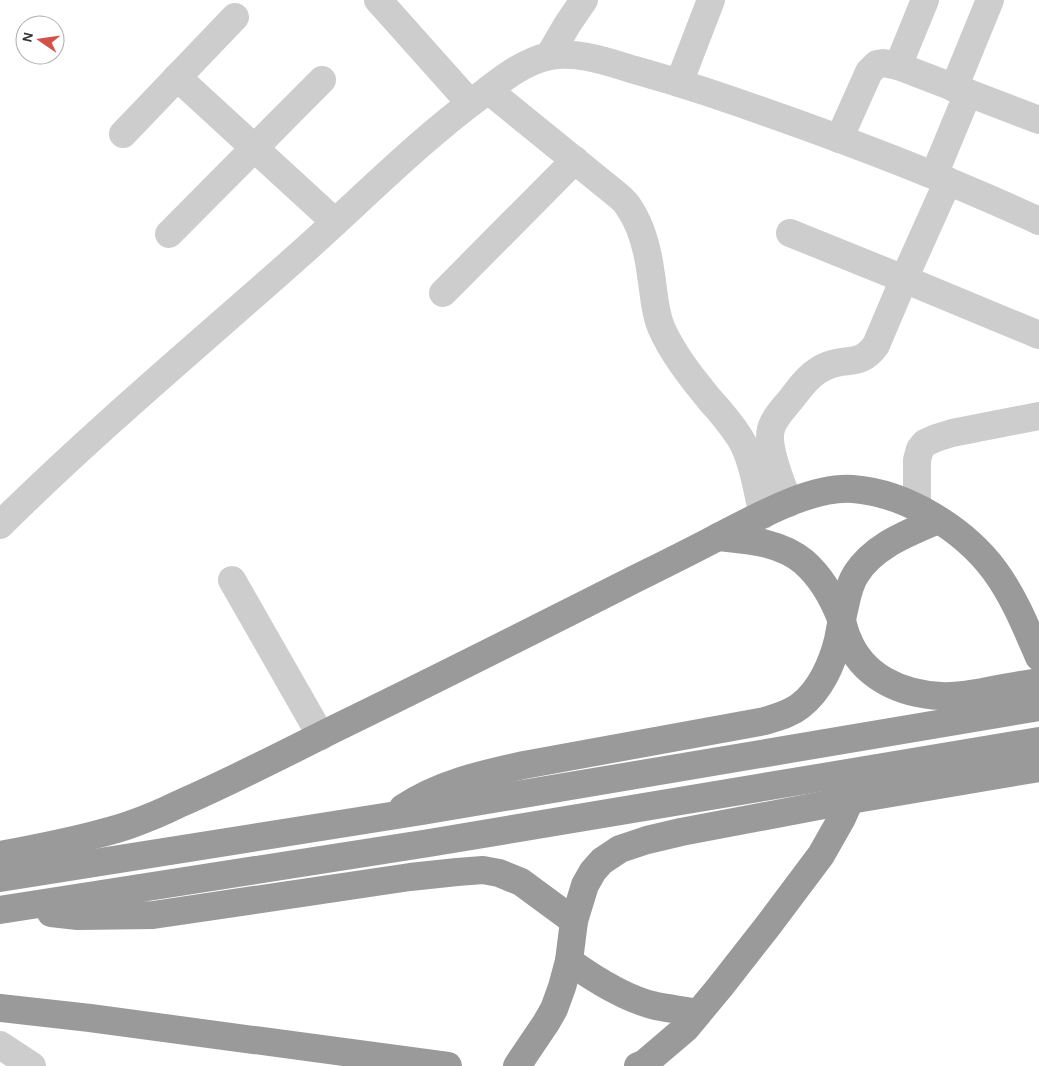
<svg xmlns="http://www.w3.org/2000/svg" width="1039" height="1066" font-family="'Alegreya Sans',sans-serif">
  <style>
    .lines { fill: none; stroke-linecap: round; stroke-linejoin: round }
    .minor { stroke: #cdcdcd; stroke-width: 28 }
    .highway { stroke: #9a9a9a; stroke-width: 28 }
  </style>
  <rect width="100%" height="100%" fill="#fff"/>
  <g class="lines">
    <g class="minor">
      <path d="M378,0L470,103"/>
      <path d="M549,56L567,25L584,0"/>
      <path d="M898,66L925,0"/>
      <path d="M177,77L335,222"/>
      <path d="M679,83L711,0"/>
      <path d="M954,88L990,0"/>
      <path d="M488,90L615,193C620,197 625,201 628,206C642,226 648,251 651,275C654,292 654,310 661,327C672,353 692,378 710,400C721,412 731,424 740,438C753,459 757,491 763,515"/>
      <path d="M123,134L235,17"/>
      <path d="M839,139L869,72L877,64L883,63L898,66L1039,120"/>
      <path d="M934,175L968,93"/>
      <path d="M790,233L904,279L1039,335"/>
      <path d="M169,234L322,80"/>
      <path d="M443,293L575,160"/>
      <path d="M789,503C782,484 764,444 772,426C776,415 785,407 792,398C802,385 812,371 829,365C849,358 861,366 876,345L904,279L948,181"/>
      <path d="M917,508V460L920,449L925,443L936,438L952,433L1039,416"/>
      <path d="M0,525C98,428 204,340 306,249C364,197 418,142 480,96C501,80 524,61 550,56C579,51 608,62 635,70C660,77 683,84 707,92C820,130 931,171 1039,221"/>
      <path d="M232,580L321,736"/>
      <path d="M0,1045L32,1066"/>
    </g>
    <g class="highway">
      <path d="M718,537C748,540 780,542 804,562C821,577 833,598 841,619C844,625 844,631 847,637C862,677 901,694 941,696C955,697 969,694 983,692C1001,688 1020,685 1039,682"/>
      <path d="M403,808C439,784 482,774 524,765L765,721C777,717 790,714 800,706C820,691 832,664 838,640C840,629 842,618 845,606C847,596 850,583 856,574C874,545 909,533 938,520"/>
      <path d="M0,855C32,849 63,843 94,835C106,832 118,829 129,825C146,819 163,812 179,804C232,781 284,754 336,728C433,681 530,632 627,583C657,568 688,553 718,537C756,518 810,486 853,489C906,493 964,529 995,571C1014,597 1026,627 1039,657"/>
      <path d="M0,878L422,811L1039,707"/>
      <path d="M0,910L429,843L1039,741"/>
      <path d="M51,913L78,916L153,915L410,877L457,872L483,870L499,873L521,882L574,921"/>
      <path d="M569,961C594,979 625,999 656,1006C670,1009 684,1010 698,1013"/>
      <path d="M0,1008L90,1018L448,1066"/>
      <path d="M517,1066L546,1023L554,1009L562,987L569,961L574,921L585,885L593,871L602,861L620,849L647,840L681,832L850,800L1039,768"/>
      <path d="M638,1066L645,1063L686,1028L720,987L767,927L821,855L842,818L850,800L855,787"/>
    </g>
  </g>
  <g transform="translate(40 40) rotate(283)"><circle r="24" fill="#ffffff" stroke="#adadad"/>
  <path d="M0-4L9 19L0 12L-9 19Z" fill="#d4504b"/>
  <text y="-8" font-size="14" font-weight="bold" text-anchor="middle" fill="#333333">N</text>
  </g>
</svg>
